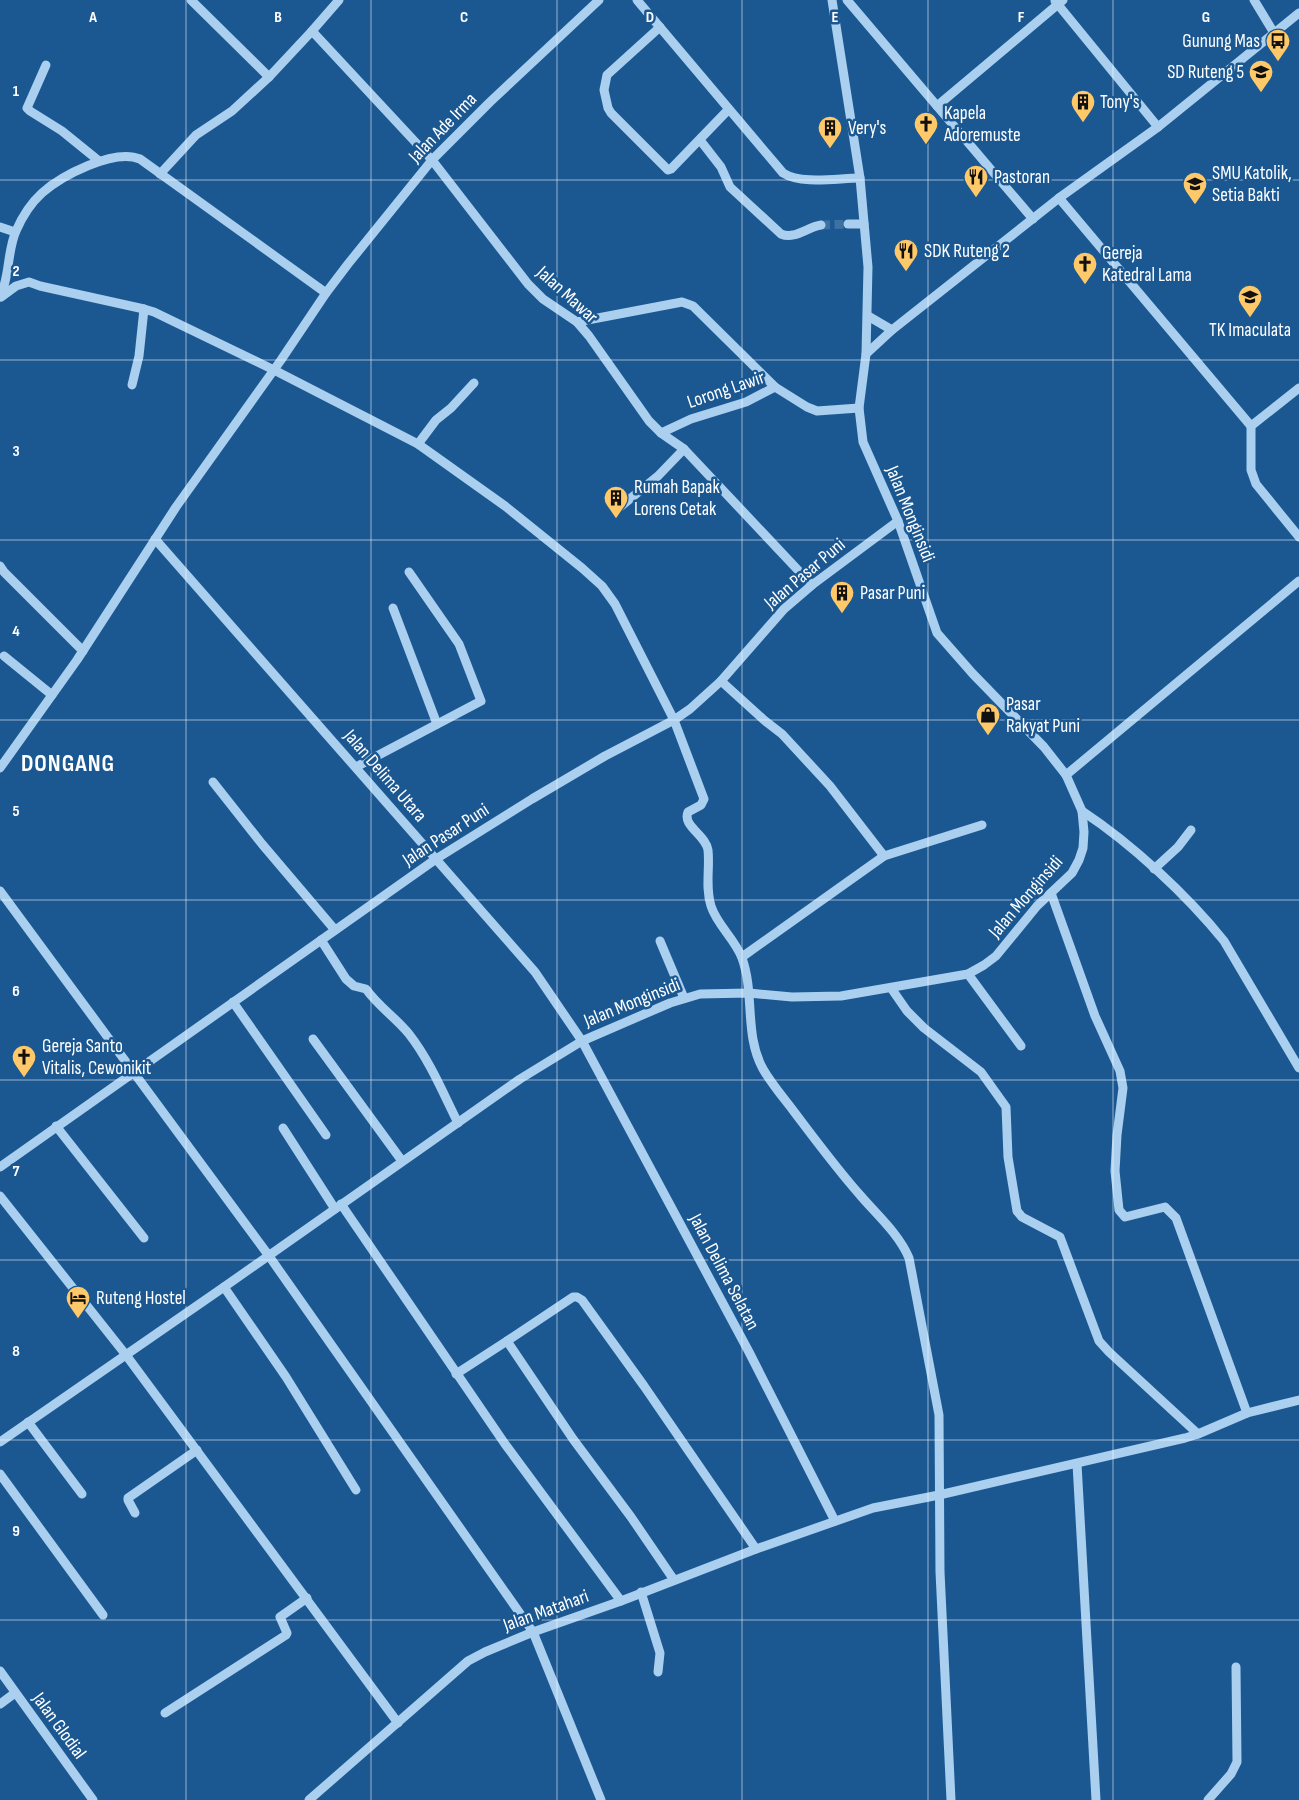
<svg xmlns="http://www.w3.org/2000/svg" width="1299" height="1800" font-family="'Sofia Sans Condensed',sans-serif">
  <style>
    .lines { fill: none; stroke-linecap: round; stroke-linejoin: round }
    .minor-tunnel { stroke: #3d71a2; stroke-width: 9; stroke-dasharray: 9 4.5; stroke-linecap: butt }
    .minor { stroke: #aacfef; stroke-width: 9 }
    .grid { fill: none; stroke: #fff; stroke-width: 1; stroke-opacity: 0.55 }
    .labels { text-anchor: middle; dominant-baseline: central; stroke-width: 5; stroke-linejoin: round; paint-order: stroke }
    .poi-label { font-size: 19px; fill: #fff; stroke: #1b5892; text-anchor: start }
    .street-label { font-size: 19px; fill: #fff; stroke: #1b5892 }
    .district-label { font-size: 24px; font-weight: bold; letter-spacing: 1px; fill: #fff; stroke: #1b5892 }
    .grid-label { font-size: 16px; text-anchor: middle; font-weight: bold; fill: #fff; stroke: #1b5892; stroke-width: 5; stroke-linejoin: round; paint-order: stroke }
  </style>
  <rect width="100%" height="100%" fill="#1b5892"/>
  <g class="lines">
    <path class="minor-tunnel" d="M821,225L848,224"/>
    <g class="minor">
      <path d="M191,0L269,77L312,31"/>
      <path d="M339,0L312,31L432,160L528,284L543,299L577,322L589,336L649,421L661,433L684,449L812,585"/>
      <path d="M637,0L783,173C802,185 838,178 860,178"/>
      <path d="M847,0L1033,219"/>
      <path d="M1254,0L1274,33"/>
      <path d="M1055,1L1158,127"/>
      <path d="M660,27L607,75L604,90L608,108L611,113L668,170L671,169L728,110"/>
      <path d="M46,65L27,108L30,111L62,131L99,161"/>
      <path d="M937,106L1063,0"/>
      <path d="M700,140L721,167L730,187L781,234C795,240 807,227 821,225"/>
      <path d="M160,174L196,135L232,111L269,77"/>
      <path d="M1059,198L1251,426V470L1256,484L1299,537"/>
      <path d="M848,224H864"/>
      <path d="M0,227L15,232"/>
      <path d="M0,297C10,277 7,251 16,231C22,217 31,203 42,193C61,176 114,148 140,159L326,293"/>
      <path d="M1,297L16,286L29,282L40,286L144,309L154,312L274,370L418,444L505,506L582,568L602,586L615,604L674,720L704,799L701,805L688,812C682,826 706,835 708,850C710,868 705,887 711,906C717,925 735,939 742,958C755,994 744,1035 763,1069C771,1083 782,1096 792,1109C814,1138 836,1168 860,1195C877,1215 899,1234 909,1258L939,1415L940,1572L951,1800"/>
      <path d="M868,316L892,330"/>
      <path d="M577,322L682,302L693,306L775,387"/>
      <path d="M866,354L892,330L1059,198L1158,127L1299,13"/>
      <path d="M132,385L139,356L144,309"/>
      <path d="M1251,426L1299,388"/>
      <path d="M661,433L691,419L746,402L775,387L807,407L817,411L859,408"/>
      <path d="M418,444L436,420L451,408L474,383"/>
      <path d="M620,507L658,476L684,449"/>
      <path d="M155,539L535,972L582,1041L749,1352L835,1521"/>
      <path d="M0,566L4,572L83,651"/>
      <path d="M393,608L437,724"/>
      <path d="M4,656L52,695"/>
      <path d="M721,681L764,720L782,734L830,786L884,856"/>
      <path d="M356,767L481,701L459,644L409,572"/>
      <path d="M0,768L77,660L176,507L281,360L326,293L348,264L432,160L490,102L599,0"/>
      <path d="M1066,775L1299,581"/>
      <path d="M213,782L262,844L335,930"/>
      <path d="M1082,811C1132,844 1187,895 1224,941L1299,1068"/>
      <path d="M1154,869L1178,847L1191,830"/>
      <path d="M0,891L269,1256L533,1632L601,1800"/>
      <path d="M1051,893L1095,1016L1120,1071L1123,1088L1117,1135L1115,1171L1119,1210L1125,1217L1165,1207L1176,1218L1247,1413"/>
      <path d="M321,940L346,979L354,986L366,989C378,1006 396,1018 409,1034C430,1061 443,1093 458,1123"/>
      <path d="M660,941L684,998"/>
      <path d="M742,957L884,856L982,825"/>
      <path d="M968,974L1021,1046"/>
      <path d="M891,988L907,1011L924,1028L981,1072L1006,1107L1008,1157L1017,1211L1022,1217L1060,1237L1099,1341L1109,1352L1198,1434"/>
      <path d="M233,1002L326,1135"/>
      <path d="M313,1039L402,1161"/>
      <path d="M56,1126L144,1238"/>
      <path d="M283,1128L335,1209"/>
      <path d="M0,1167L436,859L532,799L605,756L674,720L690,709L721,681L784,609L812,585L898,521"/>
      <path d="M0,1196L126,1355L398,1723"/>
      <path d="M341,1204L505,1444L621,1601"/>
      <path d="M224,1287L286,1377L356,1490"/>
      <path d="M507,1341L573,1297H577L582,1300L644,1386L756,1549"/>
      <path d="M456,1374L507,1341L573,1439L631,1517L674,1580"/>
      <path d="M28,1422L82,1494"/>
      <path d="M0,1442L224,1287L520,1079L582,1041L670,1003L700,994L749,993L792,997L841,996L968,974L984,965L996,956L1037,906L1072,873L1079,860L1083,848L1084,832L1082,811L1066,775L1044,747L973,674L937,633L898,521L863,442L859,408L866,354L868,267L860,178L832,0"/>
      <path d="M1077,1464L1096,1800"/>
      <path d="M0,1474L103,1615"/>
      <path d="M135,1513L128,1500V1498L197,1450"/>
      <path d="M641,1592L660,1653L658,1672"/>
      <path d="M0,1671L93,1800"/>
      <path d="M0,1704L15,1693"/>
      <path d="M165,1713L286,1635L287,1633L280,1617L307,1598"/>
      <path d="M309,1800L468,1661L485,1652L533,1632L621,1601L756,1549L873,1508L939,1495L1185,1438L1198,1434L1247,1413L1299,1400"/>
      <path d="M1208,1800L1231,1774L1237,1762L1236,1667"/>
    </g>
  </g>
  <path class="grid" d="M186,0V1800M371,0V1800M557,0V1800M742,0V1800M928,0V1800M1113,0V1800M0,180H1299M0,360H1299M0,540H1299M0,720H1299M0,900H1299M0,1080H1299M0,1260H1299M0,1440H1299M0,1620H1299"/>
  <defs>
    <symbol id="bus-pin" viewBox="-11 -11 22 30"><path d="M0 17L-7.5 6A9.5 9.5 0 1 1 7.5 6Z" fill="#ffc868" stroke="#1b5892"/><path d="M-5-6H5V4H4V6H2V4H-2V6H-4V4H-5ZM-3.5-4V0h7V-4ZM-3.5 1.2v1.5H-2V1.2ZM2 1.2v1.5H3.5V1.2Z" fill="#111"/></symbol>
    <symbol id="school-pin" viewBox="-11 -11 22 30"><path d="M0 17L-7.5 6A9.5 9.5 0 1 1 7.5 6Z" fill="#ffc868" stroke="#1b5892"/><path d="M0-5L7-2L0 1L-7-2ZM-4 1L0 2.5L4 1V4Q0 6-4 4Z" fill="#111"/></symbol>
    <symbol id="building-pin" viewBox="-11 -11 22 30"><path d="M0 17L-7.5 6A9.5 9.5 0 1 1 7.5 6Z" fill="#ffc868" stroke="#1b5892"/><path d="M-4-6H4V6H1V3H-1V6H-4ZM-2.5-4.3h1.7v1.8h-1.7ZM.8-4.3h1.7v1.8H.8ZM-2.5-1h1.7V.8h-1.7ZM.8-1h1.7V.8H.8Z" fill="#111"/></symbol>
    <symbol id="church-pin" viewBox="-11 -11 22 30"><path d="M0 17L-7.5 6A9.5 9.5 0 1 1 7.5 6Z" fill="#ffc868" stroke="#1b5892"/><path d="M-1.2-6h2.4v3.5h3.3v2.4h-3.3V6h-2.4V-.1h-3.3v-2.4h3.3Z" fill="#111"/></symbol>
    <symbol id="restaurant-pin" viewBox="-11 -11 22 30"><path d="M0 17L-7.5 6A9.5 9.5 0 1 1 7.5 6Z" fill="#ffc868" stroke="#1b5892"/><path d="M-5-6h1v4h1v-4h1v4h1v-4h1v5L-1.5 .5V6h-2V.5L-5-1ZM5-6V6H3V1.5H1.5Q1.5-4 5-6Z" fill="#111"/></symbol>
    <symbol id="shop-pin" viewBox="-11 -11 22 30"><path d="M0 17L-7.5 6A9.5 9.5 0 1 1 7.5 6Z" fill="#ffc868" stroke="#1b5892"/><path d="M-5-2.5h2.3a2.7 3.5 0 0 1 5.4 0H5L5.5 6h-11ZM-1.5-2.5h3a1.5 2.3 0 0 0-3 0Z" fill="#111"/></symbol>
    <symbol id="hotel-pin" viewBox="-11 -11 22 30"><path d="M0 17L-7.5 6A9.5 9.5 0 1 1 7.5 6Z" fill="#ffc868" stroke="#1b5892"/><path d="M-6-4.5h1.5V1H6V5H4.5V3h-9V5H-6ZM-4 0a1.8 1.8 0 1 1 3.6 0ZM.5 0V-2.5h3Q6-2.5 6 0Z" fill="#111"/></symbol>
  </defs>
  <g fill-rule="evenodd">
    <use href="#bus-pin" x="1264" y="27" width="28" height="38"/>
    <use href="#school-pin" x="1247" y="58" width="28" height="38"/>
    <use href="#building-pin" x="1069" y="88" width="28" height="38"/>
    <use href="#church-pin" x="912" y="110" width="28" height="38"/>
    <use href="#building-pin" x="816" y="114" width="28" height="38"/>
    <use href="#restaurant-pin" x="962" y="163" width="28" height="38"/>
    <use href="#school-pin" x="1181" y="170" width="28" height="38"/>
    <use href="#restaurant-pin" x="892" y="237" width="28" height="38"/>
    <use href="#church-pin" x="1071" y="250" width="28" height="38"/>
    <use href="#school-pin" x="1236" y="283" width="28" height="38"/>
    <use href="#building-pin" x="602" y="484" width="28" height="38"/>
    <use href="#building-pin" x="828" y="579" width="28" height="38"/>
    <use href="#shop-pin" x="974" y="701" width="28" height="38"/>
    <use href="#church-pin" x="10" y="1043" width="28" height="38"/>
    <use href="#hotel-pin" x="64" y="1284" width="28" height="38"/>
  </g>
  <g class="labels">
    <g class="poi-label">
      <text x="1260" y="41" text-anchor="end">Gunung Mas</text>
      <text x="1244" y="72" text-anchor="end">SD Ruteng 5</text>
      <text x="1100" y="102">Tony's</text>
      <text x="944" y="113">Kapela<tspan x="944" dy="22">Adoremuste</tspan></text>
      <text x="848" y="128">Very's</text>
      <text x="1212" y="173">SMU Katolik,<tspan x="1212" dy="22">Setia Bakti</tspan></text>
      <text x="994" y="177">Pastoran</text>
      <text x="924" y="251">SDK Ruteng 2</text>
      <text x="1102" y="253">Gereja<tspan x="1102" dy="22">Katedral Lama</tspan></text>
      <text x="1250" y="330" text-anchor="middle">TK Imaculata</text>
      <text x="634" y="487">Rumah Bapak<tspan x="634" dy="22">Lorens Cetak</tspan></text>
      <text x="860" y="593">Pasar Puni</text>
      <text x="1006" y="704">Pasar<tspan x="1006" dy="22">Rakyat Puni</tspan></text>
      <text x="42" y="1046">Gereja Santo<tspan x="42" dy="22">Vitalis, Cewonikit</tspan></text>
      <text x="96" y="1298">Ruteng Hostel</text>
    </g>
    <g class="street-label">
      <text transform="translate(443 128) rotate(-46)">Jalan Ade Irma</text>
      <text transform="translate(567 295) rotate(42)">Jalan Mawar</text>
      <text transform="translate(726 390) rotate(-19)">Lorong Lawir</text>
      <text transform="translate(910 514) rotate(68)">Jalan Monginsidi</text>
      <text transform="translate(805 574) rotate(-40)">Jalan Pasar Puni</text>
      <text transform="translate(385 776) rotate(49)">Jalan Delima Utara</text>
      <text transform="translate(446 835) rotate(-33)">Jalan Pasar Puni</text>
      <text transform="translate(1026 897) rotate(-49)">Jalan Monginsidi</text>
      <text transform="translate(632 1003) rotate(-22)">Jalan Monginsidi</text>
      <text transform="translate(724 1272) rotate(62)">Jalan Delima Selatan</text>
      <text transform="translate(546 1611) rotate(-20)">Jalan Matahari</text>
      <text transform="translate(59 1726) rotate(54)">Jalan Glodial</text>
    </g>
    <g class="district-label">
      <text x="68" y="763">DONGANG</text>
    </g>
  </g>
  <g class="grid-label">
    <text x="93" y="22">A</text>
    <text x="278" y="22">B</text>
    <text x="464" y="22">C</text>
    <text x="650" y="22">D</text>
    <text x="835" y="22">E</text>
    <text x="1021" y="22">F</text>
    <text x="1206" y="22">G</text>
    <text x="16" y="96">1</text>
    <text x="16" y="276">2</text>
    <text x="16" y="456">3</text>
    <text x="16" y="636">4</text>
    <text x="16" y="816">5</text>
    <text x="16" y="996">6</text>
    <text x="16" y="1176">7</text>
    <text x="16" y="1356">8</text>
    <text x="16" y="1536">9</text>
  </g>
</svg>
